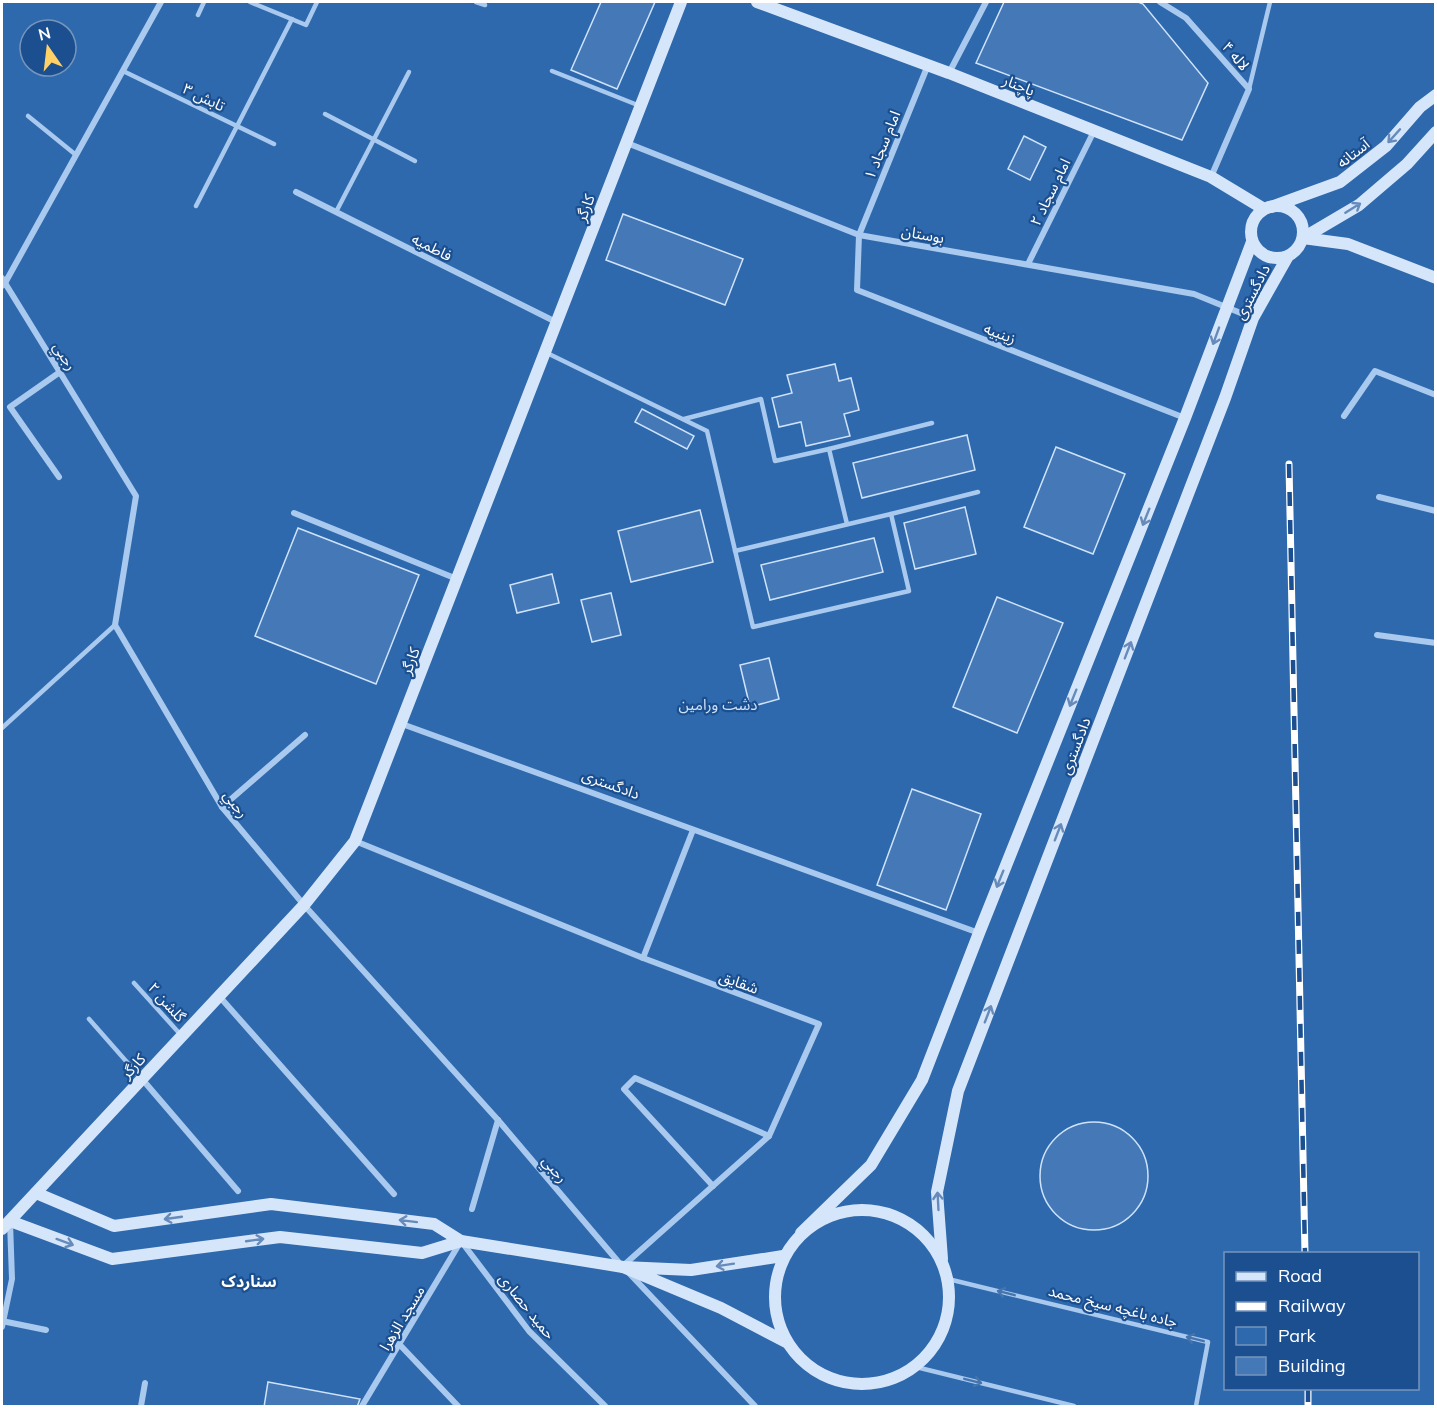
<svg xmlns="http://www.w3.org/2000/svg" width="1437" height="1408" font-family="Mulish,'Noto Sans Arabic',sans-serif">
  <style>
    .green { fill: #2e69ad; fill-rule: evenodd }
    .building { fill: #4478b7; stroke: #cfe3fa; stroke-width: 1.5 }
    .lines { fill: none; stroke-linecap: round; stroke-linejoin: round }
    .lane { stroke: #a9c9ee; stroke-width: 4.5 }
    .street { stroke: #a9c9ee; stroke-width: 6 }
    .secondary { stroke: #d6e6fa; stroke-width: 12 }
    .rail-casing { stroke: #fff; stroke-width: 7 }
    .rail { stroke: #1b4f8f; stroke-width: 4.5; stroke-dasharray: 14; stroke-linecap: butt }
    .oneway { stroke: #668bba }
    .oneway2 { stroke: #4674ac }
    .labels { text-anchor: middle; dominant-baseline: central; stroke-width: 4.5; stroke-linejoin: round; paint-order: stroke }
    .street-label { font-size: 15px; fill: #fff; stroke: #1b4f8f }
    .park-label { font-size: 15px; fill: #cfe3fa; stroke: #1b4f8f }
    .neighbourhood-label { font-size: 16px; font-weight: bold; fill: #fff; stroke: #1b4f8f }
  </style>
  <rect width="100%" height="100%" fill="#1b4f8f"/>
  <path class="green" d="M2,2H1435V1406H2ZM30,30H66V66H30ZM1226,1254H1418V1388H1226Z"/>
  <g class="building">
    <path d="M601,2H655L617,89L571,70Z"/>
    <path d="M1004,2H1138L1143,4L1208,83L1182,140L976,63Z"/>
    <path d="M1024,136L1046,147L1030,180L1008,169Z"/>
    <path d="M623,214L743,259L725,305L606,260Z"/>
    <path d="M835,364L839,381L851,378L859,410L844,414L850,436L806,446L801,422L779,427L772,398L792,393L787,375Z"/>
    <path d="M642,409L694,436L687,449L635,422Z"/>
    <path d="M967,435L975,470L862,498L853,463Z"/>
    <path d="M1056,447L1125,474L1093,554L1024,527Z"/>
    <path d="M965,507L976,554L915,569L904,523Z"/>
    <path d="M700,510L713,562L631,582L618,531Z"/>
    <path d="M298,528L419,575L376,684L255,636Z"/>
    <path d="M874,538L883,572L770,600L761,565Z"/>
    <path d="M552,574L559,603L517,613L510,585Z"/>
    <path d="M611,593L621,635L592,642L581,600Z"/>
    <path d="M997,597L1063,623L1017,733L953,707Z"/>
    <path d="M769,658L779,699L750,707L740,665Z"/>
    <path d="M912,789L981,814L946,910L877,885Z"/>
    <circle cx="1094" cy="1176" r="54"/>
    <path d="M268,1382L360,1399L357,1407H264Z"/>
  </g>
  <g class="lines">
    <g class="lane">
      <path d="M250,2L306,25L317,2"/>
      <path d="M476,2L485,5"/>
      <path d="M198,15L204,2"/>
      <path d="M123,71L274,144"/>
      <path d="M552,71L640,106"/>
      <path d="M1249,89L1270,2"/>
      <path d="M325,114L415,161"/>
      <path d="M28,116L76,155"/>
      <path d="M196,206L292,19"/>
      <path d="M336,212L409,72"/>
      <path d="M547,353L707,431L753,627L909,591L891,514L978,492"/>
      <path d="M684,419L761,399L775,461L829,449"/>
      <path d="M847,524L829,449L932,423"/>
      <path d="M735,551L891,514"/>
      <path d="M2,728L115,625"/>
      <path d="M134,983L180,1034"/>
      <path d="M89,1019L140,1077"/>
      <path d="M948,1279L1208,1342L1196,1406"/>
      <path d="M916,1367L1074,1406"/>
    </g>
    <g class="street">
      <path d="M1160,2L1186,18L1249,89L1211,177"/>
      <path d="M928,65L859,235L857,290L1185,418"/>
      <path d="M949,73L986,2"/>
      <path d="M627,143L859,235L1194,294L1253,318"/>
      <path d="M296,192L556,322"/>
      <path d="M1028,264L1094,131"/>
      <path d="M2,278L136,496L115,625L222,807L304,905L498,1120L621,1265"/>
      <path d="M2,286L5,283L161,2"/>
      <path d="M1344,416L1375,371L1436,395"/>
      <path d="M59,477L10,407L60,372"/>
      <path d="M1379,497L1436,511"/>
      <path d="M294,513L457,579"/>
      <path d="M1377,635L1436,643"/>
      <path d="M402,724L979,933"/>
      <path d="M222,807L305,735"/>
      <path d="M355,841L643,958L819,1024L769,1136L624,1265"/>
      <path d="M643,958L693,830"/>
      <path d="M219,996L394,1194"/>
      <path d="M142,1079L238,1191"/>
      <path d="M713,1186L624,1089L635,1078L769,1136"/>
      <path d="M472,1209L498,1120"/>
      <path d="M628,1272L755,1406"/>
      <path d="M2,1321L46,1330"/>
      <path d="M2,1327L12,1279L10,1222"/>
      <path d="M400,1345L458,1406"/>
      <path d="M141,1406L145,1383"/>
      <path d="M362,1406L461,1241L529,1331L605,1406"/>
    </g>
    <g class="secondary">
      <path d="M757,2L949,73L1211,177L1264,209"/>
      <circle cx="1277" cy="232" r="26"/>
      <path d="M1271,207L1340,182L1386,146L1420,107L1436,95"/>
      <path d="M1303,238L1359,205L1407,164L1436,132"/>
      <path d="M1303,238L1348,244L1436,278"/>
      <path d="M36,1193L114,1226L271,1204L434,1224L461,1241L623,1267"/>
      <circle cx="862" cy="1297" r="87"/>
      <path d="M10,1221L112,1259L280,1237L422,1253L461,1241"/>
      <path d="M2,1229L304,905L355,841L681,2"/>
      <path d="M801,1233L871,1165L922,1080L979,933L1185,418L1252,242"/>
      <path d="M783,1256L691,1270L623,1267L721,1308L786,1342"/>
      <path d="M942,1259L937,1192L958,1091L1225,398L1253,318L1288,256"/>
    </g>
    <defs>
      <g id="rail">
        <path d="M1289,464L1305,1254"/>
        <path d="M1308,1388V1406"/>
      </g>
    </defs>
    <use href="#rail" class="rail-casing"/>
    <use href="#rail" class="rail"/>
  </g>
  <defs><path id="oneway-shaft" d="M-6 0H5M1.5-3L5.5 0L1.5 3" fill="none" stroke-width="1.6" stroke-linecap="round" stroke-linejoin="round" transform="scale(1.5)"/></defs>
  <g class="oneway">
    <use href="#oneway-shaft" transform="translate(1394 136) rotate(132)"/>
    <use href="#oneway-shaft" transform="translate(1353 208) rotate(-32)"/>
    <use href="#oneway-shaft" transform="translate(1216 336) rotate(110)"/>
    <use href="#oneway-shaft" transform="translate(1146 517) rotate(112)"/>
    <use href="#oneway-shaft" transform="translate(1128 650) rotate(-69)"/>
    <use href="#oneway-shaft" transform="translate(1073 698) rotate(112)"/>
    <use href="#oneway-shaft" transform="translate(1058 832) rotate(-69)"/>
    <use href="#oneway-shaft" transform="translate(1000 879) rotate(112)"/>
    <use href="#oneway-shaft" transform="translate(988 1014) rotate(-69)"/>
    <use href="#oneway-shaft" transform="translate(938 1201) rotate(-93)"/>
    <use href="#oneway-shaft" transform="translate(173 1218) rotate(172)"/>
    <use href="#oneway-shaft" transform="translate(408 1221) rotate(-173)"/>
    <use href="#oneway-shaft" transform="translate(255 1240) rotate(-8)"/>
    <use href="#oneway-shaft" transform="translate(65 1242) rotate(20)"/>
    <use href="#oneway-shaft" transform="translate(725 1265) rotate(171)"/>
  </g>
  <g class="oneway2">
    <use href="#oneway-shaft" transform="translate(1006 1293) rotate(-166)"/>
    <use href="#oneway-shaft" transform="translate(1195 1339) rotate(-166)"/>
    <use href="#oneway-shaft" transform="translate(973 1381) rotate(14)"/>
  </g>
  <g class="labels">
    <g class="street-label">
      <text transform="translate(1236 56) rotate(49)">لاله ۴</text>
      <text transform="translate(1019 85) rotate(22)">پاچنار</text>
      <text transform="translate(204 97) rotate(26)">تابش ۳</text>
      <text transform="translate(882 145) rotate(-68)">امام سجاد ۱</text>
      <text transform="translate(1353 153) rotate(-38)">آستانه</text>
      <text transform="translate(1050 192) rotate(-64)">امام سجاد ۲</text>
      <text transform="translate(585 208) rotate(-69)">کارگر</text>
      <text transform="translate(923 234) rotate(10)">بوستان</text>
      <text transform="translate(432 247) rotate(27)">فاطميه</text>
      <text transform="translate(1252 292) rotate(-63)">دادگستری</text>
      <text transform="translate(1000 333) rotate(21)">زينبيه</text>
      <text transform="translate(65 356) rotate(58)">رجبي</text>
      <text transform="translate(410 661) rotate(-69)">کارگر</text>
      <text transform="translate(1075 746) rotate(-69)">دادگستری</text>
      <text transform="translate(611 784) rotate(20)">دادگستری</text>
      <text transform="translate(236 804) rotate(53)">رجبي</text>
      <text transform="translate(739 982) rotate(20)">شقايق</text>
      <text transform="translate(167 1002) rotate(48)">گلشن ۲</text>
      <text transform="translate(133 1066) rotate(-47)">کارگر</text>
      <text transform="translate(555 1169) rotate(50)">رجبي</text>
      <text transform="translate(527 1306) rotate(51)">حمید حصاری</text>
      <text transform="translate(1113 1306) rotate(14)">جاده باغچه سیخ محمد</text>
      <text transform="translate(402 1318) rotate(-59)">مسجد الزهرا</text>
    </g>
    <g class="park-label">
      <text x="718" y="704">دشت ورامین</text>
    </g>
    <g class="neighbourhood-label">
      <text x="249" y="1281">سناردک</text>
    </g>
  </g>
  <rect width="1437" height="1408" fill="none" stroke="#ffffff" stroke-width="6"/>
  <rect x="1224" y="1252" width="195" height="138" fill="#1b4f8f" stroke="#7695bc" stroke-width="1.5"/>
  <rect x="1236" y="1272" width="30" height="9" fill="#d6e6fa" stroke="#7695bc" stroke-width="1.5"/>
  <text x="1278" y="1282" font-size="18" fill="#ffffff">Road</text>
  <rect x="1236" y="1302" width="30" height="9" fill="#ffffff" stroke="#7695bc" stroke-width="1.5"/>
  <text x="1278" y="1312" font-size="18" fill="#ffffff">Railway</text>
  <rect x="1236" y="1327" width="30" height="18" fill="#2e69ad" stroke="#7695bc" stroke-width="1.5"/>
  <text x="1278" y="1342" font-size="18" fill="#ffffff">Park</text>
  <rect x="1236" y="1357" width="30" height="18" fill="#4478b7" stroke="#7695bc" stroke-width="1.5"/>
  <text x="1278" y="1372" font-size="18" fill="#ffffff">Building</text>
  <g transform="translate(48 48) rotate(346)"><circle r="28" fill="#1b4f8f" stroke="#7695bc" stroke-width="1.5"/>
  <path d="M0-4.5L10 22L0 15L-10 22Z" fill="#ffd166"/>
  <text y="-9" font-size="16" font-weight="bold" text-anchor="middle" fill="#ffffff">N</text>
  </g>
</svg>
